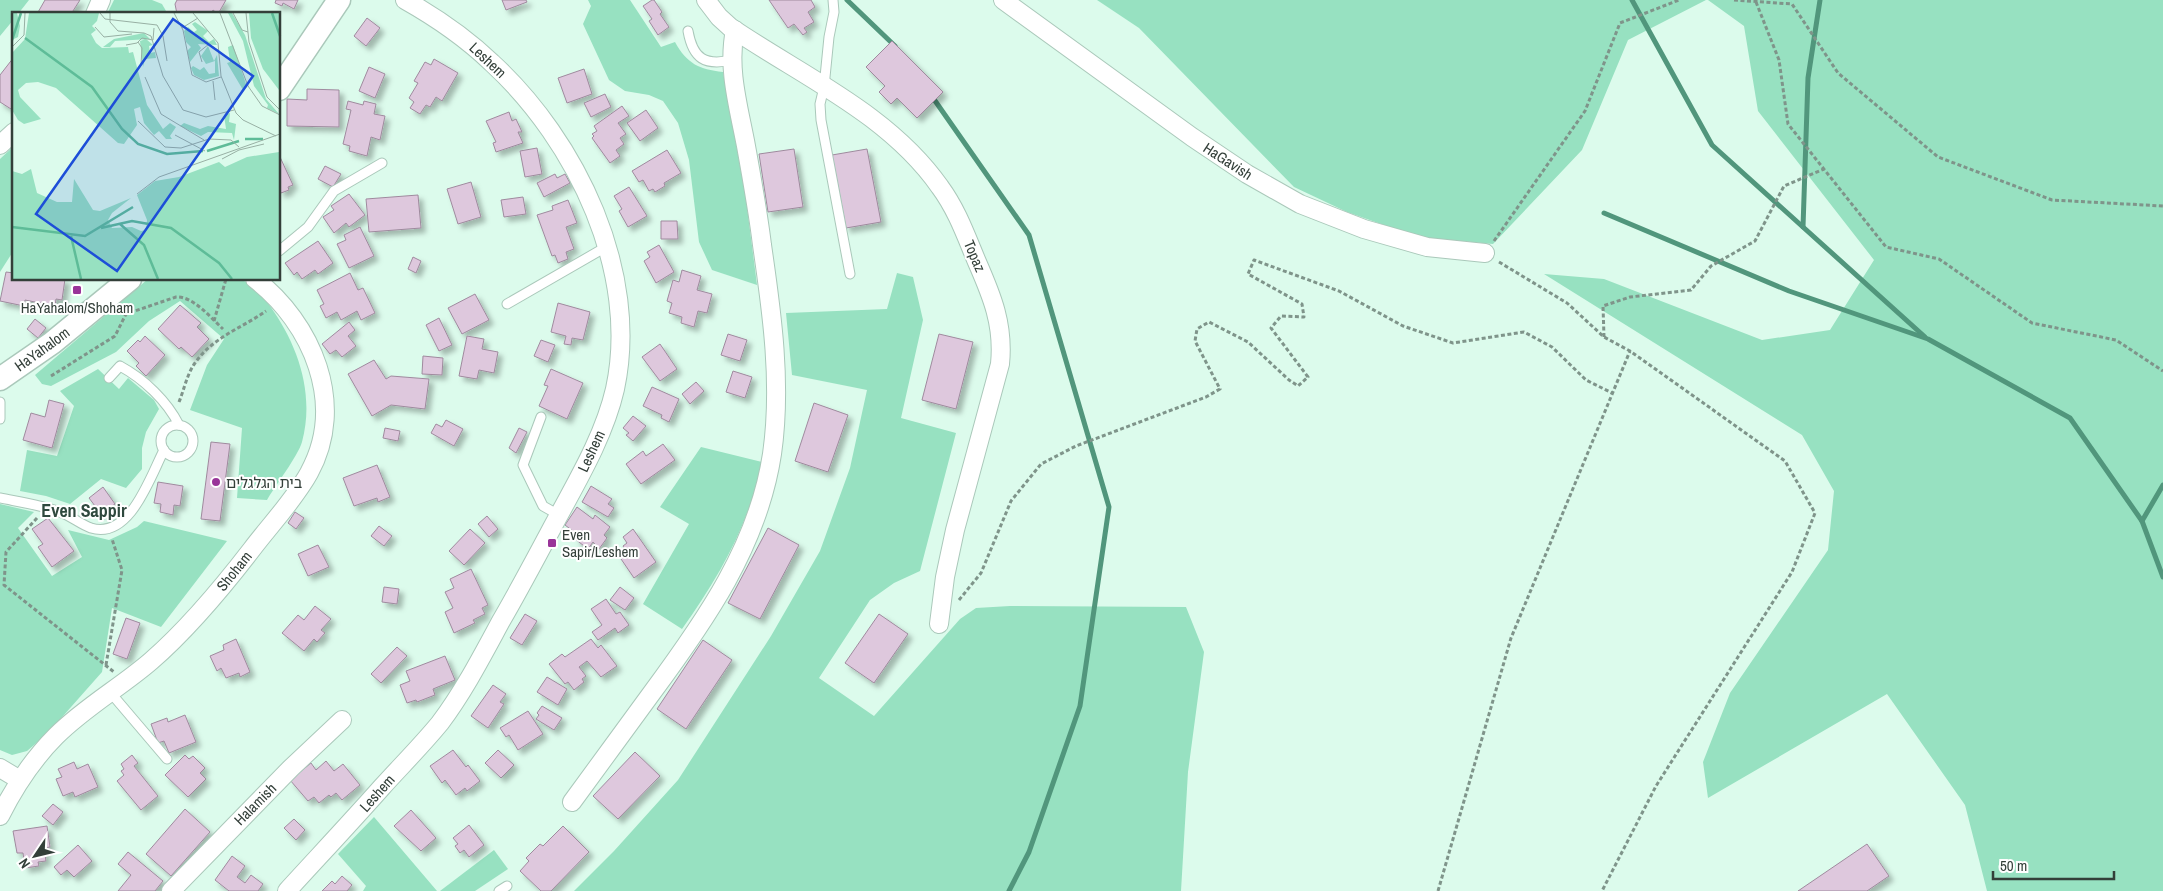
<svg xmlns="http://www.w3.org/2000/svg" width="2163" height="891" font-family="'Archivo Narrow','Noto Sans Hebrew',sans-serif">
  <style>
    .green { fill: #97e1c1 }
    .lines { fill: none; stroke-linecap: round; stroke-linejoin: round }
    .stream { stroke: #51967c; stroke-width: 5 }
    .building { fill: #dec8dd; stroke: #9f8a9e; filter: url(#shadow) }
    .service-casing { stroke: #aac8ba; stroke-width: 11 }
    .minor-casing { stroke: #aac8ba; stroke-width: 20 }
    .tertiary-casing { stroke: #aac8ba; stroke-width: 25 }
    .path { stroke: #7f948a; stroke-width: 3; stroke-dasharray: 4 2.5; stroke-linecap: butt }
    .service { stroke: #fff; stroke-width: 9 }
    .minor { stroke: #fff; stroke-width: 18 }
    .tertiary { stroke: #fff; stroke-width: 22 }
    .poi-dot { fill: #993499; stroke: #fff; stroke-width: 2 }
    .labels { text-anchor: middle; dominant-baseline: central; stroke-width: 4; stroke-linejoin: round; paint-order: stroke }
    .street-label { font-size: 15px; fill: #333f39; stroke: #fff }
    .poi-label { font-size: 15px; fill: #333f39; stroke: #fff; text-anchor: start }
    .quarter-label { font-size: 18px; font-weight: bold; fill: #2f493e; stroke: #fff }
    .inset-river { fill: none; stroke: #5ebc98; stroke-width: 2.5 }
    .inset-road { fill: none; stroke: #98b0a4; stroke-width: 1 }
    .view { fill: #1d4ed8; fill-opacity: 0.15; stroke: #1d4ed8; stroke-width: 2.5 }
    .inset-edge { fill: none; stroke: #333f39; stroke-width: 2.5 }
  </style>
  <defs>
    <filter id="shadow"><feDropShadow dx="4.5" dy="4.5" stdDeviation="2.5" flood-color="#0004"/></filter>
  </defs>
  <rect width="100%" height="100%" fill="#dcfbec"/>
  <g class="green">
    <path d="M0,0H29L18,14H14V19L0,36Z"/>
    <path d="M114,0H152L162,4L166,11L164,14H107Z"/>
    <path d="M588,0H630L661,47L675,42C687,64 699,69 723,72L746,199L757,285L712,270L699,242L689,160L678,123L663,101L649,95L625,91L609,80L583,24L591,6Z"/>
    <path d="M1097,0H1706L1628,40L1582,150L1493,244L1418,237L1347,212L1294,187L1139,28Z"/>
    <path d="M1708,0H2163V891H1987L1965,805L1887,694L1708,798L1703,762L1730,693L1828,550L1834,491L1802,435L1544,274L1604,279L1762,340L1830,330L1874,260L1758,111L1744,26Z"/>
    <path d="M14,146V250L0,272V159Z"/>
    <path d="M897,273L913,277L923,320L901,418L956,433L920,571L894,583L870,600L819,678L874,716L960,619L976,608L1010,606L1186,607L1204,652L1188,772L1181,891H574L614,851L678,780L771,636L820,551L850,468L867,390L792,375L786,313L887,309Z"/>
    <path d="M148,279C169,279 191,279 212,279C220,279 231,277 239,279C251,282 263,296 270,306C298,345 315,394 302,442C298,456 275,486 267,500L237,498L242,428L190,410L207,365L224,339L180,301L149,321L116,352L51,386L42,384L35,375Z"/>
    <path d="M98,369L119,389L128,378L154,400L159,409L146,432L142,448V469L126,488L101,479L70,504L46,496L20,491L27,450L57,456L74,406L60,391Z"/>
    <path d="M701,447L762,462C749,525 719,577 682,629L643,604L689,524L660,507Z"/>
    <path d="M0,504L34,512L18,528L52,576L82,557L68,530L109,540L137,527L144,521L227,541L161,627L112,608L102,672L48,733L27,751L12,755L0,750Z"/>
    <path d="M374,817L437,891H363L366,886L338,854Z"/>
    <path d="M494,850L508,869L475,891H440Z"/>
  </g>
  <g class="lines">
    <g class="stream">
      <path d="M847,0L895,46"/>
      <path d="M1632,0L1712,145L1925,337"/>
      <path d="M931,95L1029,235L1109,507L1080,706L1029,852L1009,891"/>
      <path d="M1604,213L1789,291L1928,339L2070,418L2142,521L2163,577"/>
      <path d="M1803,227L1808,78L1820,0"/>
      <path d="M2142,521L2163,485"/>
    </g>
  </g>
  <g class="building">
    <path d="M45,0H80L71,14H37Z"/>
    <path d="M177,0H226L218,14L213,10L211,14H177L175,4Z"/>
    <path d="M276,0H298L294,9L283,3L282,6L275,3Z"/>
    <path d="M502,0H526L527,2L506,10Z"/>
    <path d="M652,0H654L662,12L660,14L669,27L658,35L649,21L652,19L643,6Z"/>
    <path d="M769,0H811L815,7L808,12L814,22L804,28L807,32L803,35L794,24L788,28Z"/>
    <path d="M367,18L380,28L366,46L354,36Z"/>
    <path d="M892,41L943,92L917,118L897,98L891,104L879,92L885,86L866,67Z"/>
    <path d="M14,57V105L11,109L0,102V75Z"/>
    <path d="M434,59L458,73L442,101L436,97L430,107L426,105L420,114L410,108L414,102L409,98L418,83L414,81L425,62L431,65Z"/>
    <path d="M369,67L385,74L375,98L359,91Z"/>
    <path d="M584,69L592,94L567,103L558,78Z"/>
    <path d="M307,89L339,90V127L287,126V99L307,100Z"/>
    <path d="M605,94L611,107L591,117L584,103Z"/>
    <path d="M348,101L363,105L364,101L376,104L374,114L385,116L380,140L371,137L367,156L349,151L350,146L343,144L351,110L346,109Z"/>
    <path d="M622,106L629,116L618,123L626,134L620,138L624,144L616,150L620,156L610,163L592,138L594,136L592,134L597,131L594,126Z"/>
    <path d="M646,110L658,128L640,141L627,123Z"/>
    <path d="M509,112L512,121L516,119L522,132H518L523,143L496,152L493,143L496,142L486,121Z"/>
    <path d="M537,148L542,174L525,177L520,151Z"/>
    <path d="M794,149L803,207L768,212L759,154Z"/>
    <path d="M867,149L881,222L846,228L832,155Z"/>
    <path d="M667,150L681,173L664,183L665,186L655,192L653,189L649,191L643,180L639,182L632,171Z"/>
    <path d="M280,157L293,185L288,187L289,190L281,193L279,189Z"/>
    <path d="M325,166L341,174L333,187L318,179Z"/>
    <path d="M555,174L557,178L565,174L570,183L544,197L537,183Z"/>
    <path d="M471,182L481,217L458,224L447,189Z"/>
    <path d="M629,187L647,216L628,227L619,211L622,209L614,196Z"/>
    <path d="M349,194L365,215L349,227L346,223L334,233L323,217L334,210L331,206Z"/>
    <path d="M418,195L421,228L369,232L366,199Z"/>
    <path d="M523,197L526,214L504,217L501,200Z"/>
    <path d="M568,200L577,223L566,227L574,249L566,252L568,259L558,263L555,255L552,256L537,215L553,210L552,206Z"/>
    <path d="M661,221H677L678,239H661Z"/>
    <path d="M360,227L374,256L349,268L337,244L346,240L344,235Z"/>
    <path d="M318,241L333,263L318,274L315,270L302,279L297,272L294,275L285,263Z"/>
    <path d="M659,245L674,272L656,283L644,261L650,257L647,252Z"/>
    <path d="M413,257L421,261L416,273L408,269Z"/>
    <path d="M682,270L701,276L697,290L712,294L707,313L698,311L694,327L681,323L682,317L669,313L672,303L667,301L673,280L679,282Z"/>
    <path d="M6,272L14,273V279H65L62,300L56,299L55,306L25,300L24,306L0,301Z"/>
    <path d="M350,273L358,290L363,288L375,313L361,320L357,311L341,320L337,312L326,318L320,306L324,304L317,290Z"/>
    <path d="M475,294L489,320L462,334L448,308Z"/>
    <path d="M558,303L590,312L583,340L572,338L571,345L564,344L566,336L551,332Z"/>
    <path d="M180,305L201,323L197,327L209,339L192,357L181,347L179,349L158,329Z"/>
    <path d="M439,318L452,345L439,351L426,325Z"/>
    <path d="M35,319L46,328L38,338L27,329Z"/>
    <path d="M349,322L355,330L348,336L356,346L342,357L336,350L330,354L322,344Z"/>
    <path d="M728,334L747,340L740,361L721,355Z"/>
    <path d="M939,334L973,342L956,409L922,400Z"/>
    <path d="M145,336L165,355L146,376L136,366L139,363L127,351L138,340L140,342Z"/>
    <path d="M467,336L484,339L482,349L498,352L494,373L479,370L477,379L459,376Z"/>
    <path d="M541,340L555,345L548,362L534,356Z"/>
    <path d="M660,344L677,369L660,381L642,357Z"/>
    <path d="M423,356L443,358L442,375L422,374Z"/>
    <path d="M374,360L386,379L391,376L429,379L425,409L391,405L372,416L348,374Z"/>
    <path d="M551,369L583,383L567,419L539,406L548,386L544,385Z"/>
    <path d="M733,371L752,377L745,398L726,392Z"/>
    <path d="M696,382L704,391L690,404L682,394Z"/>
    <path d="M652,387L679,399L669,422L661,418L662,415L643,406Z"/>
    <path d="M49,400L64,404L52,448L23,440L31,413L45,417Z"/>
    <path d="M814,403L848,415L828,472L795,461Z"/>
    <path d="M633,416L646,426L633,441L626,435L629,433L623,428Z"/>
    <path d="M446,420L463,429L454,446L431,433L436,424L442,427Z"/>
    <path d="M385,428L400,431L398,441L383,438Z"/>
    <path d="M519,428L527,432L516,453L509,448Z"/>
    <path d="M211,442L230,444L220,521L201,519Z"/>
    <path d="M663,444L675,460L641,484L626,464L643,451L646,456Z"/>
    <path d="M377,465L390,497L378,502L377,498L354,506L343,478Z"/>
    <path d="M158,482L183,486L180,506L174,505L173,515L160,512L161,504L154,503Z"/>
    <path d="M591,486L612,499L608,504L614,508L608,517L582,502Z"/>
    <path d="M103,487L115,504L101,514L89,498Z"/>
    <path d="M577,507L593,519L595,515L610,527L604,535L607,538L599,549L593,542L588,549L575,539L578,535L565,525Z"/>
    <path d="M295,512L304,518L296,529L288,523Z"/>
    <path d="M487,516L498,529L489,537L478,524Z"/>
    <path d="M48,518L74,551L52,567L38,547L43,544L32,529Z"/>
    <path d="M379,526L392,536L384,546L371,536Z"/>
    <path d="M768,528L799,545L760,619L728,603Z"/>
    <path d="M470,529L485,543L464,565L449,551Z"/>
    <path d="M633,529L656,562L634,578L619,556L626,551L623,546L627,543L623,537Z"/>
    <path d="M318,545L329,567L308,576L298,554Z"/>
    <path d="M471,569L488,605L482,608L485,614L473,620L475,623L454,633L445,612L453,608L445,592L454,588L450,579Z"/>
    <path d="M384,587L399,589L397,604L382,602Z"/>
    <path d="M620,587L634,598L625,610L610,600Z"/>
    <path d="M606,599L616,614L620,612L629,625L618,633L615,628L598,640L592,632L602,625L591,609Z"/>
    <path d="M315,606L331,619L321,630L325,633L317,642L314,639L304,651L282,633L298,615L304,620Z"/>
    <path d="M525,614L537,621L522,645L510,638Z"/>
    <path d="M879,614L908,634L874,683L845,663Z"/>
    <path d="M126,618L140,623L127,659L113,654Z"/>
    <path d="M236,639L250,672L240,677L239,673L226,678L221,668L217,671L210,656L224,650L223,645Z"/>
    <path d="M591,639L598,648L601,645L617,666L601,677L587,661L579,667L586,676L582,679L584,682L574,690L568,682L565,684L549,664L562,654L565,657Z"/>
    <path d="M703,640L732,660L686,729L657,709Z"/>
    <path d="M397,647L407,656L381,683L371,674Z"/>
    <path d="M445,656L455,680L433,689L435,695L417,702L416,700L407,703L400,685L410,681L406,671Z"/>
    <path d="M547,677L567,689L558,705L537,692Z"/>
    <path d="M493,685L506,694L500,702L504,704L488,728L471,716Z"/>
    <path d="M542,706L562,718L554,730L536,719L539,715L537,713Z"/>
    <path d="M528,711L543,734L518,750L509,735L506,737L500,728Z"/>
    <path d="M185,715L196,742L169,753L164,741L158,743L151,724L167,718L168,722Z"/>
    <path d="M453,750L466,767L468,765L480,781L467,791L465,788L456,795L445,780L442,783L430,766Z"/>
    <path d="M498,750L514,765L501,778L485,763Z"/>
    <path d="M635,752L660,776L618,819L593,796Z"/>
    <path d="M132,755L138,763L134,766L158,796L141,810L117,781L124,775L121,771L124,769L121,764Z"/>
    <path d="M185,755L189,759L193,756L205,768L200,773L206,779L188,797L165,775Z"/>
    <path d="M326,761L334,771L343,764L360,785L342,800L336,793L331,797L329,795L319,803L314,797L308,801L290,780L311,763L316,770Z"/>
    <path d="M74,762L77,769L88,764L98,787L75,797L73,792L63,796L56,779L62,777L58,769Z"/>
    <path d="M53,804L63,812L53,825L42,816Z"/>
    <path d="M185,809L210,832L171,876L146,854Z"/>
    <path d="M411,810L436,838L421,851L394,826Z"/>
    <path d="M294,819L305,830L296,840L284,828Z"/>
    <path d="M469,825L484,845L469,857L464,850L460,853L455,846L458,844L453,838Z"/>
    <path d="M47,826L50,847L44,848L46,861L38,862L39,866L25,868L23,853H17L13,831Z"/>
    <path d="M563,826L589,852L551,891H541L520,871L529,861L526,858L540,844L543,846Z"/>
    <path d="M1867,844L1889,876L1867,891H1798Z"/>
    <path d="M78,845L92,861L74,877L67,870L61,875L54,867Z"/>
    <path d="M128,852L163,881L155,891H118L131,875L118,864Z"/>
    <path d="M232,856L245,866L237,877L245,883L251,875L263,884L258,891H229L215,880Z"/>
    <path d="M342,876L352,885L347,891H322L332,881L335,884Z"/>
  </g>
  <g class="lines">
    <defs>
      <g id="service">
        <path d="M833,0L834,12L829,37L824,87L820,104L821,120L850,274"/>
        <path d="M688,31C693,59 705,66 732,60"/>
        <path d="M279,251L308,227L334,191L382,163"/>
        <path d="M507,304L606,247"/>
        <path d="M109,378L120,366C144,379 167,401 179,425"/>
        <path d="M0,402V419"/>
        <path d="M541,417L523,465L543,506L559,515"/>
        <circle cx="177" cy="441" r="16"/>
        <path d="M0,498C20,502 41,505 60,512C71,516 80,524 91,528C130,540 150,477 164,450"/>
        <path d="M110,692L167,759"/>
        <path d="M499,891L507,886"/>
      </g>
      <g id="minor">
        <path d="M706,0L719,17L730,27C802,76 889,114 940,187C957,210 966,236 977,262C992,296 1004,325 1000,364L955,530L945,577L939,624"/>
        <path d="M1003,0L1192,137L1247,174L1300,204L1364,229L1427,247L1485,253"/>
        <path d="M95,14L101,0"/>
        <path d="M0,145L14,132"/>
        <path d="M0,768L20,780"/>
        <path d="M572,802C598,766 625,730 651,694C705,621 758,546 772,454C782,385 772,313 762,245C758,212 752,179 746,146C739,108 727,69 735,30"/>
        <path d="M0,816C15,786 32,760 56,736C85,707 121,687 151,661C189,628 222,588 252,549C271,524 294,500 309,473C347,404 312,323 255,279"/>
        <path d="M171,891L291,768L342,720"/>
        <path d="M287,891C319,856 351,822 382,787C401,766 422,745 440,723C464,691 482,656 501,621C519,590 536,558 553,526C576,483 604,437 615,389C640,273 577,141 492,63C466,38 437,18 405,0"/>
      </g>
      <g id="tertiary">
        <path d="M279,89L339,0"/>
        <path d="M0,379L52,343L130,279"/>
      </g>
    </defs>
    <use href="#service" class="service-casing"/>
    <use href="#minor" class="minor-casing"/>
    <use href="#tertiary" class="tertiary-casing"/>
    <g class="path">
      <path d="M1734,0L1792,4L1838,73L1938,157L2052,200L2163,206"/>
      <path d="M1756,2L1779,60L1788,124L1886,247L1939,259L2032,323L2116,340L2163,371"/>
      <path d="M1494,241L1585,111L1620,23L1679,0"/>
      <path d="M1499,262L1567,303L1604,337L1630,351L1785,461L1815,513L1792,572L1656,786L1602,891"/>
      <path d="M214,321L226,279"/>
      <path d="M1604,337L1603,306L1630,297L1691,290L1711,266L1755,241L1784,186L1824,169"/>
      <path d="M51,376L115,336L126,314L176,297C193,296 210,317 223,329"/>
      <path d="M179,402C184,390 187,374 195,363C213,337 242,328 266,311"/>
      <path d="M37,518L6,552L4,585L114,672"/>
      <path d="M959,600L981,573L1011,501L1041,464L1076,446L1206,397L1220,389L1195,341L1197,329L1209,322L1248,342L1289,380L1298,386L1308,377L1271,328L1281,316L1304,317L1302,304L1248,274L1254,260L1339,291L1403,326L1453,343L1524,332L1552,347L1586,380L1612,393"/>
      <path d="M106,665L122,570L112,539"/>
      <path d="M1438,891L1511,638L1630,351"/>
    </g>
    <use href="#service" class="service"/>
    <use href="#minor" class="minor"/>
    <use href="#tertiary" class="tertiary"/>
  </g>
  <g class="poi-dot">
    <rect x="72" y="285" width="10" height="10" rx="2.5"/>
    <circle cx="216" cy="482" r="5"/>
    <rect x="547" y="538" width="10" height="10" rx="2.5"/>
  </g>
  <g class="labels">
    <g class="street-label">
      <text transform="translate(488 60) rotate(43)">Leshem</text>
      <text transform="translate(1228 161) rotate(33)">HaGavish</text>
      <text transform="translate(975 256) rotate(67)">Topaz</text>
      <text transform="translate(42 349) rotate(-36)">HaYahalom</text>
      <text transform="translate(591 451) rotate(-65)">Leshem</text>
      <text transform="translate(234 571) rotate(-51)">Shoham</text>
      <text transform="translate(377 793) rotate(-48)">Leshem</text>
      <text transform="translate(255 804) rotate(-45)">Halamish</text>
    </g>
    <g class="poi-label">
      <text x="77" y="307" text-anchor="middle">HaYahalom/Shoham</text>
      <text x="226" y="482">בית הגלגלים</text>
      <text x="562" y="534">Even<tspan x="562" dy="17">Sapir/Leshem</tspan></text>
    </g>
    <g class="quarter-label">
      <text x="84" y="510">Even Sappir</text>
    </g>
  </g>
  <g transform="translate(12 12)">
    <rect width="268" height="268" fill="#dcfbec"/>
    <path d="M0,1H5L8,14L6,25L0,28ZM17,1H87L85,9L80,14L84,18L79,22L84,31L90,36L116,35L117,41L121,40L135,93L151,117L158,111L164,115L158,124L160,127H154L147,119L142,123L132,111L128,95L122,97L125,113L112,132L106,131L44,76L26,70L14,71L6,78L8,85L29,107L12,112L6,108L0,98V41L13,27ZM216,1H220L233,23L254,87L267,102L255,96L256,93L242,74L231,29ZM237,1H267V78L251,57L239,26ZM183,10L196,19L191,24L197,30L202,27L205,33L186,32L189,36L178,50L175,39L179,35L174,30L172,19L176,15L182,20L185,18L180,12ZM132,21L138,27L103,29L98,35H91L102,27ZM134,27L141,33L137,34L138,41L143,40L144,46L133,47L131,55L128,29ZM221,33L235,75L231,78L215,51L218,50L216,35ZM196,34L202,49L205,43L207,64L192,68L182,63L179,56L181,54L188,58L192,55L197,62L203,61V49L194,52L189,44ZM218,101L217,110L224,112L222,128L220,121L196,120L189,124L168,114L172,111L188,117L196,114L214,117L212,103ZM267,140V267H0V159L10,162L19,157L25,181L45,190H60L62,167L81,198L88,199L119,186L100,201L96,208L100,216L120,215L129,219L134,218L135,208L125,183L143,169L167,165L207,150L213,155L235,145Z" fill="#97e1c1"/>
    <path class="inset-river" d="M260,1L268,24M13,26L80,75L110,117L126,132L155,142L191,139M0,28L9,1M233,127H251M195,139L227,129M108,212L132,233L146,267M0,215L73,224L121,195M89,216L120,209L159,216L207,251L220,267M59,224L69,267"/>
    <path class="inset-road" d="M88,1L93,7L145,13L151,24L155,49M98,1V10L106,19L132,21L139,24L151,64L171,98L194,105L222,98M162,1L171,18L180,63L194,70L209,65M181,1L206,31L209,64L224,101L231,108L264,124M208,1L236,74L250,94L268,103M221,1L230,18L236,20M234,1L237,30L255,85L268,98M83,15L92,25L120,22M170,16L186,6M126,30L130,36L129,53M114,33L125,31L130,26L141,28L142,16M0,35L12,23L13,1M190,50L187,40L197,32L207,39M133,65L149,102L192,128M201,69L203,88M126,109L153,135L169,136L197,127L219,128L227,135M163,123L193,139M210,147L227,138L252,132M125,182L147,165L268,122"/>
    <path class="view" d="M161,7L241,64L105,259L24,202Z"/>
    <rect width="268" height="268" class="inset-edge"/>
  </g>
  <g transform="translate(35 856) rotate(235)" stroke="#ffffff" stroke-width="4" paint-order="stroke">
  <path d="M0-4L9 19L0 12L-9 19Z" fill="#333f39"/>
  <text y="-8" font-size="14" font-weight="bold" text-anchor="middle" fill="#333f39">N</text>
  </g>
  <path d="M1993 871v8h121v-8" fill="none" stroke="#333f39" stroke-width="2.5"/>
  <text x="2000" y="871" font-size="15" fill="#333f39" stroke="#ffffff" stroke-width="4" paint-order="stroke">50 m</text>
</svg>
